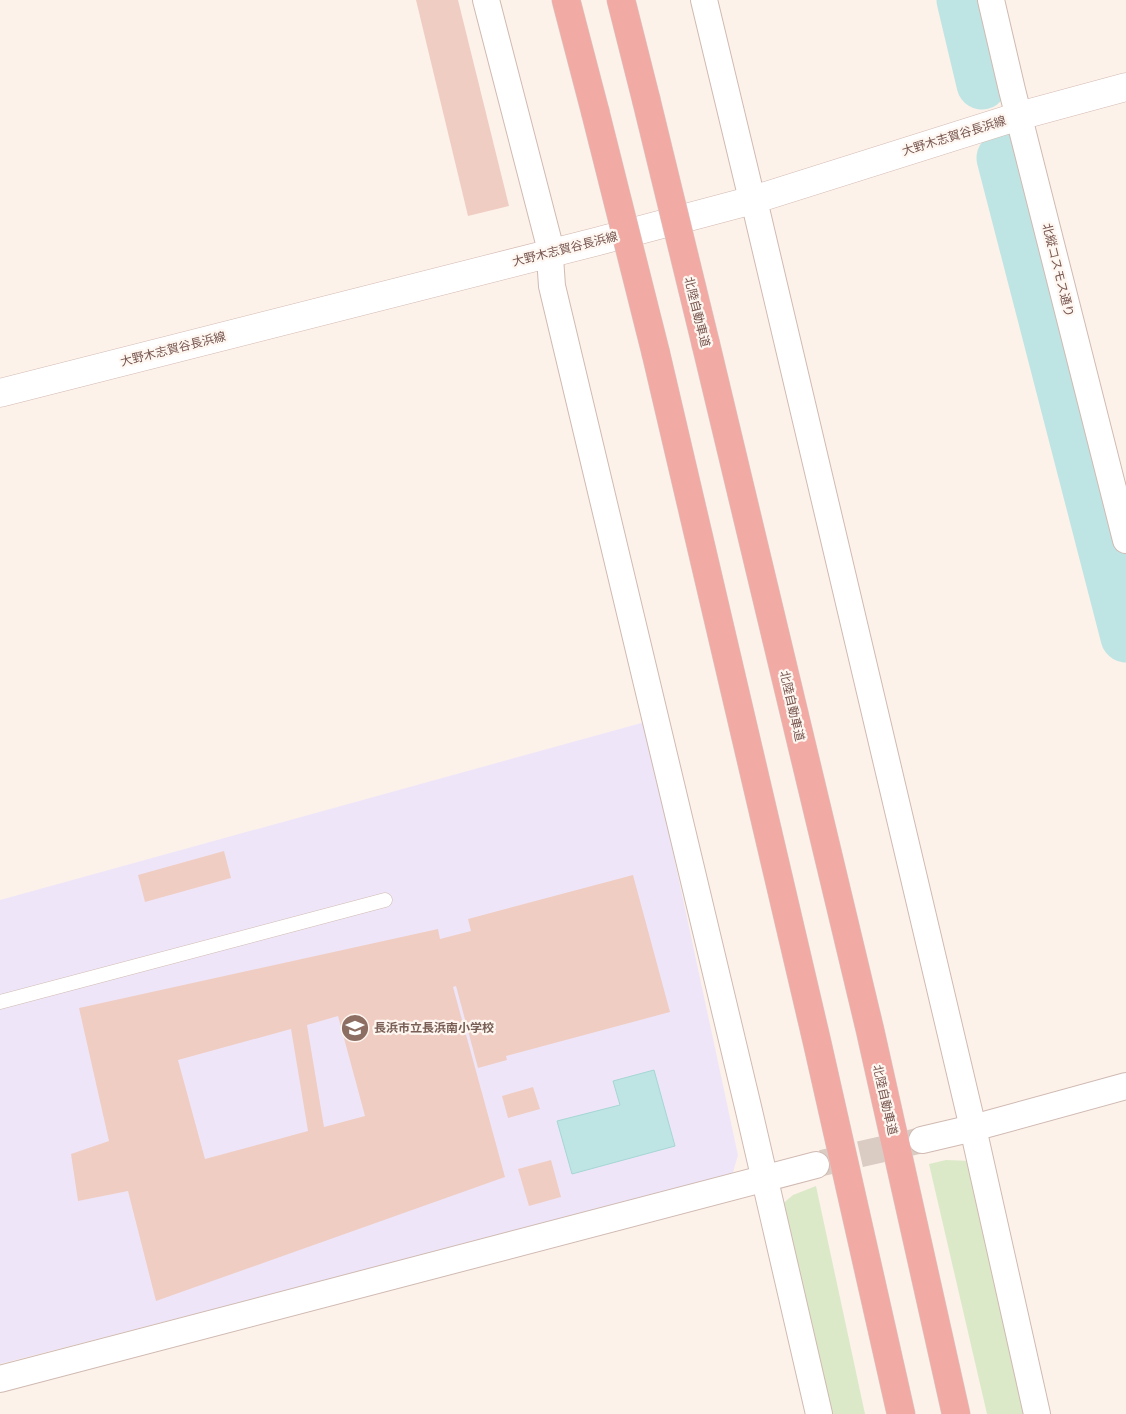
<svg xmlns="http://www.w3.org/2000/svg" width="1126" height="1414" font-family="Figtree,'Noto Sans JP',sans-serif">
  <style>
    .education { fill: #eee6f8 }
    .green { fill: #dbe9c8 }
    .water { fill: #bee5e4; stroke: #a5d6d5 }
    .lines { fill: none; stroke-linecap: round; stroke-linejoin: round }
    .river { stroke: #bee5e4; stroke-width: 51 }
    .building { fill: #f0cdc3; fill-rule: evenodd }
    .street-tunnel { stroke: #dacbc3; stroke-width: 26; stroke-dasharray: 26 13; stroke-linecap: butt }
    .lane-casing { stroke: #d0bab2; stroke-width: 15 }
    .street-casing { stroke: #d0bab2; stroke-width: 28 }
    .secondary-casing { stroke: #d3b9b0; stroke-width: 29 }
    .highway-casing { stroke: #d9cfcd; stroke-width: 29 }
    .lane { stroke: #fff; stroke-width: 14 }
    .street { stroke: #fff; stroke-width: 26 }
    .secondary { stroke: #fff; stroke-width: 28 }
    .highway { stroke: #f2aba4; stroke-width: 28 }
    .highway-bridge-casing { stroke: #d9cfcd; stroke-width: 29; stroke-linecap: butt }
    .highway-bridge { stroke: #f2aba4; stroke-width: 28 }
    .labels { text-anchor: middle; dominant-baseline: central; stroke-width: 4.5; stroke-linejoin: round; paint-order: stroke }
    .street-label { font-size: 12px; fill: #76554e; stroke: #fef6f0 }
    .education-label { font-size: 12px; font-weight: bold; fill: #785e54; stroke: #fef6f0; text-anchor: start }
  </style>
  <rect width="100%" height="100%" fill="#fcf2ea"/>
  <path class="education" d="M645,722L738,1155L732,1176L0,1364V900Z"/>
  <g class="green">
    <path d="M946,1160L971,1161L1027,1414H987L929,1164Z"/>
    <path d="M816,1186L865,1414H825L780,1206L793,1195Z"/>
  </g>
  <path class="water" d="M654,1070L675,1146L572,1174L557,1121L620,1105L613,1081Z"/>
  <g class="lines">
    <g class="river">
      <path d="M962,0L982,84"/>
      <path d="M1002,158L1126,637"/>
    </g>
  </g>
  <g class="building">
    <path d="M416,0H458L509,206L468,216Z"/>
    <path d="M224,851L231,878L145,902L138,875Z"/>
    <path d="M633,875L670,1012L506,1056L507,1060L478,1068L456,986L453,987L505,1177L156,1301L128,1191L78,1201L71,1154L109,1141L79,1008L438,929L440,939L471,931L468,919ZM338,1016L365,1116L324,1127L307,1025ZM291,1029L308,1131L205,1159L178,1060Z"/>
    <path d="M533,1087L540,1109L508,1118L502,1096Z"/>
    <path d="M551,1160L561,1197L529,1206L518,1169Z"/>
  </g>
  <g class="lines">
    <path class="street-tunnel" d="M822,1163L918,1141"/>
    <defs>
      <path id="lane" d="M0,1002L385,900"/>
      <g id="street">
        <path d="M486,0L549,243L552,286L749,1111L819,1414"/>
        <path d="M704,0L749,187L757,213L973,1128L1037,1414"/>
        <path d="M991,0L1012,90L1126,540"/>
        <path d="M922,1140L973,1128L1126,1086"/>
        <path d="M0,1379L816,1165"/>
      </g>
      <path id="secondary" d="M0,393L595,242L753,200L1019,116L1126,87"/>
      <g id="highway">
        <path d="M566,0L595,111"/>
        <path d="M621,0L646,99"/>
        <path d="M706,345L870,1030L956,1414"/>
        <path d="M656,354L817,1042L901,1414"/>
      </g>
    </defs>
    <use href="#lane" class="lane-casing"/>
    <use href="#street" class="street-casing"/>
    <use href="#secondary" class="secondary-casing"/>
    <use href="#highway" class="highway-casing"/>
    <use href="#lane" class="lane"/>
    <use href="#street" class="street"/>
    <use href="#secondary" class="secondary"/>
    <use href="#highway" class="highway"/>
    <defs>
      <g id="highway-bridge">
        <path d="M646,99L706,345"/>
        <path d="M595,111L656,354"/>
      </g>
    </defs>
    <use href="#highway-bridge" class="highway-bridge-casing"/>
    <use href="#highway-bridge" class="highway-bridge"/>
  </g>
  <defs>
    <symbol id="school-disc" viewBox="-11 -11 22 22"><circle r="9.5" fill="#8d6e63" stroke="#fef6f0"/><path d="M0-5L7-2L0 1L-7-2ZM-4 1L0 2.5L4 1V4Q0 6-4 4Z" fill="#fff"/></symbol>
  </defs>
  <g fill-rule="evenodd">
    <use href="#school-disc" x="339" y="1012" width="32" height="32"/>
  </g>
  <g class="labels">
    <g class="street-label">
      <text transform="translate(954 136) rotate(-17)">大野木志賀谷長浜線</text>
      <text transform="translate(565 249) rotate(-14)">大野木志賀谷長浜線</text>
      <text transform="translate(1058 270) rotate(76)">北縦コスモス通り</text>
      <text transform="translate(697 312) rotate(76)">北陸自動車道</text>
      <text transform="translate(173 349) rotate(-14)">大野木志賀谷長浜線</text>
      <text transform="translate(792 706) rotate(77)">北陸自動車道</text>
      <text transform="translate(885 1100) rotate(77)">北陸自動車道</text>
    </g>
    <g class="education-label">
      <text x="374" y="1028">長浜市立長浜南小学校</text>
    </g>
  </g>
</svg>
